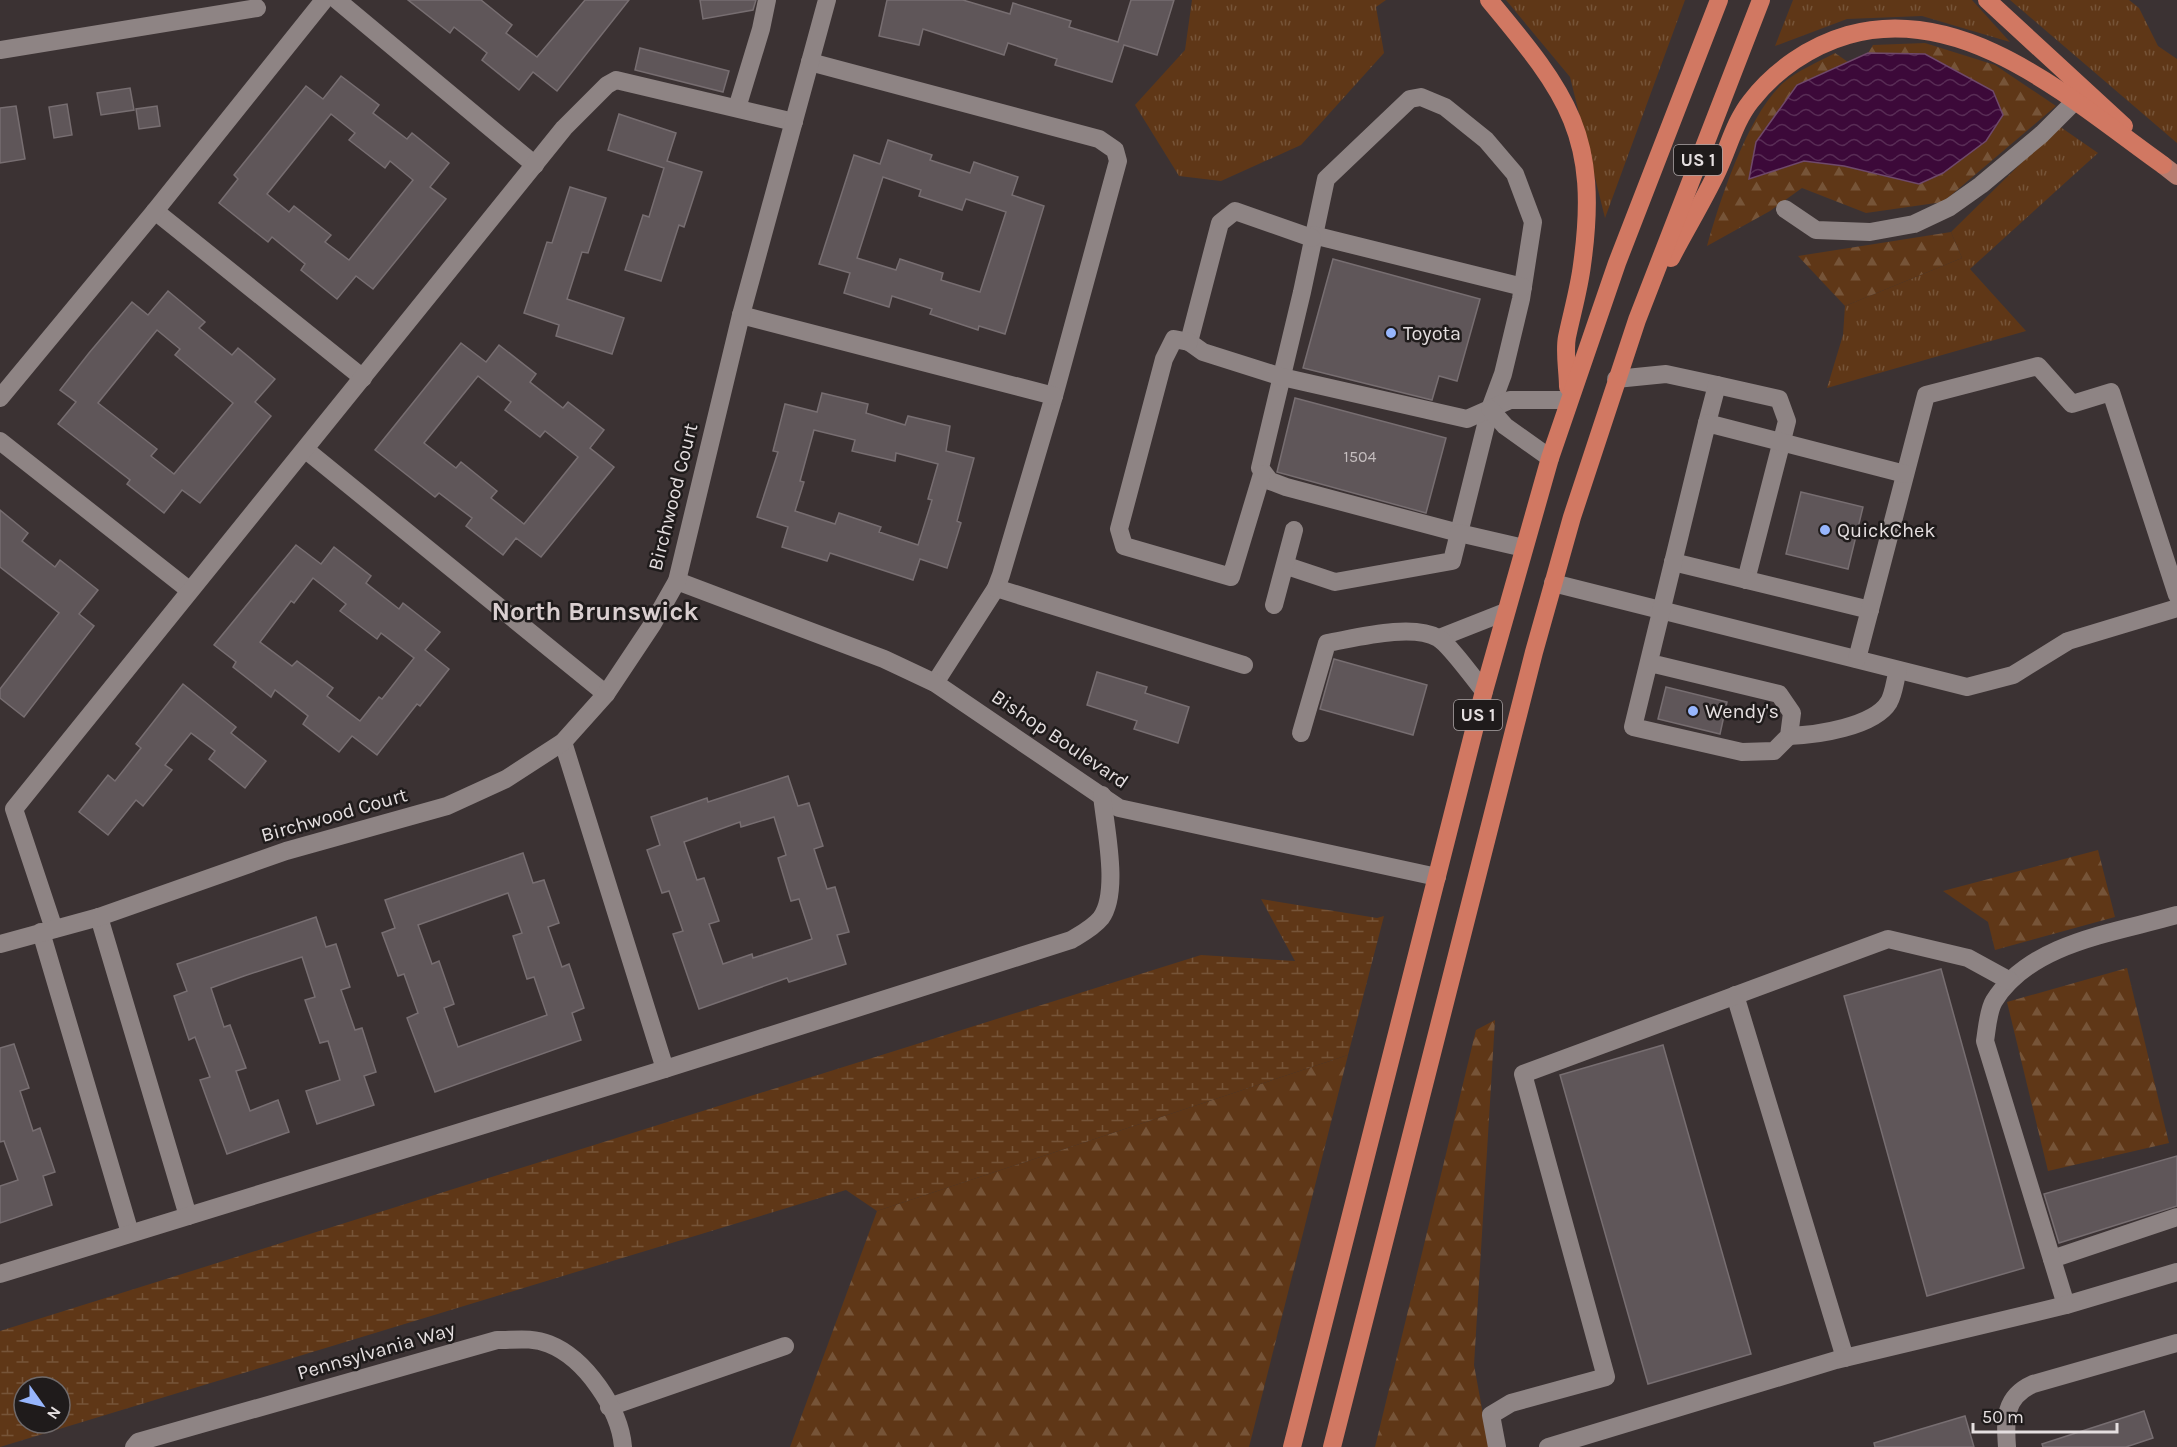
<svg xmlns="http://www.w3.org/2000/svg" width="2177" height="1447" font-family="Karla,sans-serif">
  <style>
    .grass { fill: url(#grass-tufts) }
    .forest { fill: url(#forest-firs) }
    .wetland { fill: url(#wetland-marsh); fill-rule: evenodd }
    .water { fill: url(#water-waves); stroke: #6f496b; stroke-width: 1.5 }
    .building { fill: #5f5659; stroke: #776e71; stroke-width: 1.5; fill-rule: evenodd }
    .lines { fill: none; stroke-linecap: round; stroke-linejoin: round }
    .minor { stroke: #8e8484; stroke-width: 18 }
    .major { stroke: #b67d70; stroke-width: 18 }
    .highway { stroke: #d17862; stroke-width: 18 }
    .poi-dot { fill: #97b6fd; stroke: #1f1b1b; stroke-width: 2 }
    .labels { text-anchor: middle; dominant-baseline: central; stroke-width: 5; stroke-linejoin: round; paint-order: stroke }
    .number-label { font-size: 16px; fill: #c4bdbe }
    .shield { fill: #1f1b1b; stroke: #aaa4a5; stroke-width: 1.5 }
    .shield-label { font-size: 18px; font-weight: bold; fill: #e5dfe0 }
    .poi-label { font-size: 20px; fill: #e5dfe0; stroke: #1f1b1b; text-anchor: start }
    .street-label { font-size: 20px; fill: #e5dfe0; stroke: #1f1b1b }
    .district-label { font-size: 26px; font-weight: bold; fill: #dacfd0; stroke: #1f1b1b }
  </style>
  <defs>
    <pattern id="grass-tufts" width="24" height="20" patternUnits="userSpaceOnUse" patternTransform="scale(1.5)"><rect width="24" height="20" fill="#5f3717"/><path d="M3 7l-1-3M5 7V3M7 7l1-3M15 17l-1-3M17 17v-4M19 17l1-3" fill="none" stroke="#765438"/></pattern>
    <pattern id="forest-firs" width="22" height="20" patternUnits="userSpaceOnUse" patternTransform="scale(1.5)"><rect width="22" height="20" fill="#5f3717"/><path d="M5 1l3.5 6h-7zM16 11l3.5 6h-7z" fill="#765438"/></pattern>
    <pattern id="wetland-marsh" width="20" height="14" patternUnits="userSpaceOnUse" patternTransform="scale(1.5)"><rect width="20" height="14" fill="#5f3717"/><path d="M1 5h8M5 5V1M11 12h8M15 12V8" fill="none" stroke="#765438"/></pattern>
    <pattern id="water-waves" width="16" height="10" patternUnits="userSpaceOnUse" patternTransform="scale(1.5)"><rect width="16" height="10" fill="#3c0939"/><path d="M0 5q4-4 8 0t8 0" fill="none" stroke="#582c55"/></pattern>
  </defs>
  <rect width="100%" height="100%" fill="#3b3233"/>
  <g class="grass">
    <path d="M1192,0H1386L1376,7L1384,53L1301,145L1221,181L1179,176L1135,105L1185,50Z"/>
    <path d="M1506,0H1685L1605,218L1570,77Z"/>
    <path d="M1793,0H1972L2010,42L1922,16L1847,19L1775,46Z"/>
    <path d="M2010,0H2129L2139,8L2158,46L2177,59V143Z"/>
    <path d="M2059,126L2098,153L1970,269L2026,331L1827,388L1843,335L1845,306L1962,258L1951,232Z"/>
  </g>
  <g class="forest">
    <path d="M1925,43L1995,65L2056,106L1943,202L1866,213L1802,188L1770,211L1707,246C1720,200 1747,116 1783,83C1797,71 1818,62 1835,53L1848,62L1797,85L1749,178L1804,161L1844,166L1891,178L1925,54L1868,53L1873,45Z"/>
    <path d="M1951,232L1962,258L1845,306L1798,256Z"/>
    <path d="M2098,850L2115,917L1995,950L1988,922L1943,891Z"/>
    <path d="M2127,968L2169,1143L2048,1171L2007,1002Z"/>
    <path d="M1495,1020L1474,1365L1489,1447H1375L1476,1030Z"/>
    <path d="M1348,1055L1249,1447H790L877,1211Z"/>
  </g>
  <path class="wetland" d="M1261,899L1377,918L1384,916L1348,1055L877,1211L846,1190L0,1447V1331L1201,955L1295,961ZM24,1387H60V1423H24Z"/>
  <path class="water" d="M1868,53L1925,54L1993,91L2003,115L1986,141L1943,173L1919,184L1844,166L1804,161L1749,179L1756,142L1797,85Z"/>
  <g class="building">
    <path d="M408,0H481L512,25L506,33L537,57L585,0H629L557,91L533,72L519,90L482,60L487,53L454,27L450,33Z"/>
    <path d="M700,0H756L753,10L703,19Z"/>
    <path d="M887,0H963L1010,14L1013,3L1071,21L1069,27L1118,42L1131,0H1174L1157,55L1124,45L1112,82L1055,65L1057,59L1008,43L1004,55L923,29L919,45L879,36Z"/>
    <path d="M640,48L729,71L723,92L635,70Z"/>
    <path d="M341,76L379,105L373,113L407,139L412,133L449,163L430,187L446,199L373,289L356,276L337,299L301,270L305,264L272,237L268,242L219,203L238,179L234,175L306,86L323,99ZM331,114L355,133L349,140L385,168L390,161L413,180L349,260L325,242L331,235L294,206L289,212L267,194Z"/>
    <path d="M130,88L134,110L101,115L97,93Z"/>
    <path d="M67,104L72,135L54,138L49,107Z"/>
    <path d="M16,106L25,159L0,163V108Z"/>
    <path d="M157,106L160,126L139,129L136,109Z"/>
    <path d="M619,114L676,133L667,161L702,172L684,227L679,225L661,281L625,270L643,215L649,217L664,168L608,150Z"/>
    <path d="M888,140L932,155L930,160L970,173L974,162L1018,177L1012,195L1044,206L1005,334L979,326L978,330L930,314L932,309L892,296L889,307L844,293L850,273L819,264L854,155L880,164ZM883,177L921,190L919,196L962,210L966,199L1006,212L980,292L941,280L943,273L900,259L896,270L857,258Z"/>
    <path d="M570,187L606,198L588,253L582,252L567,299L624,318L612,354L556,336L559,325L524,313L547,242L552,243Z"/>
    <path d="M1333,259L1480,299L1457,381L1439,376L1432,400L1303,368Z"/>
    <path d="M168,291L205,322L199,328L232,355L238,348L275,379L255,402L271,416L200,503L182,490L164,513L127,484L130,480L58,424L76,402L60,390L89,353L132,302L148,315ZM157,330L180,349L175,355L233,403L174,474L151,456L157,449L98,403Z"/>
    <path d="M461,343L486,362L499,345L536,374L530,382L563,408L568,402L604,430L590,448L614,467L541,557L516,538L503,555L466,526L472,518L439,493L435,497L375,450ZM478,376L511,402L505,410L540,437L545,431L578,457L524,524L491,498L497,491L461,462L456,468L424,443Z"/>
    <path d="M822,393L868,404L866,413L905,425L908,416L950,426L946,451L974,458L957,521L961,523L947,568L920,559L913,580L830,553L827,561L782,547L788,527L757,517L778,452L773,451L785,404L817,412ZM814,430L855,440L852,451L895,461L896,453L938,464L928,499L932,500L918,545L879,532L881,527L839,513L835,524L795,511L804,482L800,481Z"/>
    <path d="M1295,398L1446,438L1426,513L1277,472Z"/>
    <path d="M1801,492L1863,507L1848,569L1786,554Z"/>
    <path d="M0,510L28,533L22,541L55,567L60,560L98,590L79,614L94,626L24,717L0,698V689L59,613L0,567Z"/>
    <path d="M296,545L321,564L334,547L371,576L366,583L399,609L403,603L440,632L425,650L449,669L420,706L417,704L377,755L352,736L339,752L303,724L308,716L275,690L271,697L233,667L236,662L214,645ZM313,578L346,604L340,611L377,639L381,633L414,658L382,699L379,697L360,721L327,696L333,688L297,661L292,666L260,642L291,601L294,603Z"/>
    <path d="M1334,659L1427,685L1413,735L1320,709Z"/>
    <path d="M1097,672L1147,687L1145,693L1189,707L1178,743L1134,729L1137,721L1087,705Z"/>
    <path d="M183,684L236,727L231,733L266,761L245,788L209,759L215,751L191,733L165,765L172,770L143,806L136,800L108,835L79,812L108,775L115,781L141,748L136,744Z"/>
    <path d="M1666,687L1727,702L1720,734L1658,719Z"/>
    <path d="M788,776L798,806L809,803L823,846L814,849L827,889L835,887L849,932L837,935L846,964L789,982L787,978L699,1009L673,934L683,931L669,891L662,893L647,850L660,845L651,817L707,798L708,802ZM774,817L786,855L778,858L791,901L799,899L812,939L753,958L752,954L723,964L709,924L719,921L704,878L697,880L684,842L740,822L741,827Z"/>
    <path d="M523,853L533,883L544,880L559,923L548,927L562,967L569,964L584,1008L572,1013L581,1040L435,1092L407,1018L418,1013L404,974L398,976L382,933L395,928L385,900ZM508,893L522,933L513,936L527,979L534,977L547,1015L458,1047L444,1008L454,1004L439,961L432,964L418,925Z"/>
    <path d="M316,917L326,947L336,944L350,987L341,990L355,1030L362,1028L376,1072L364,1076L374,1105L317,1124L306,1091L340,1080L328,1041L320,1043L305,1000L315,997L302,957L244,976L211,988L224,1027L230,1025L246,1068L236,1071L250,1111L278,1100L289,1132L227,1154L200,1080L210,1077L195,1037L189,1040L174,996L187,991L177,964Z"/>
    <path d="M1941,969L2024,1268L1927,1296L1844,996Z"/>
    <path d="M14,1044L29,1088L20,1091L33,1131L40,1128L55,1172L43,1176L52,1205L0,1223V1186L18,1180L4,1141L0,1142V1048Z"/>
    <path d="M1663,1045L1751,1354L1648,1384L1560,1075Z"/>
    <path d="M2177,1156V1206L2059,1243L2044,1194Z"/>
    <path d="M2144,1411L2153,1438L2126,1447H2043L2042,1444Z"/>
    <path d="M1965,1416L1974,1447H1875L1874,1443Z"/>
  </g>
  <g class="lines">
    <g class="minor">
      <path d="M337,0L535,165"/>
      <path d="M0,50L257,8"/>
      <path d="M810,62L1099,139L1115,150L1118,161L1054,396L1001,575L996,588L935,683"/>
      <path d="M1421,97L1445,107L1486,140L1515,174L1533,222L1521,299L1503,374L1490,409L1459,533L1286,487L1270,481L1260,468L1302,292L1326,179L1410,99Z"/>
      <path d="M737,108L761,29L767,0"/>
      <path d="M1785,209L1816,230L1870,232L1914,224L1950,207L1981,185L2042,134L2074,102"/>
      <path d="M155,211L363,378"/>
      <path d="M1313,235L1523,287"/>
      <path d="M1312,238L1235,211L1220,223L1189,342L1203,352L1282,377L1467,419L1510,400H1569"/>
      <path d="M741,315L1054,396"/>
      <path d="M1189,342L1174,339L1164,359L1119,529L1124,546L1231,577L1262,474"/>
      <path d="M1616,379L1666,374L1717,385"/>
      <path d="M0,398L155,211L324,0"/>
      <path d="M1490,409L1505,426L1550,458"/>
      <path d="M1707,423L1717,385L1779,399L1787,421L1746,580"/>
      <path d="M0,441L189,590"/>
      <path d="M306,450L606,694"/>
      <path d="M1673,562L1870,610"/>
      <path d="M1287,566L1335,582L1452,561L1459,533L1524,548"/>
      <path d="M677,581L884,659L935,683L1119,808L1437,877"/>
      <path d="M1553,583L1967,687L2013,675L2068,641L2177,608"/>
      <path d="M996,588L1244,665"/>
      <path d="M1274,605L1294,530"/>
      <path d="M1439,638L1505,612"/>
      <path d="M1857,659L1926,395L2038,366L2072,404L2111,392L2177,595"/>
      <path d="M1650,663L1779,694L1792,713L1789,736L1774,751L1742,752L1633,727L1707,423L1905,474"/>
      <path d="M1301,733L1327,643C1356,638 1412,623 1438,638C1449,644 1475,680 1484,691"/>
      <path d="M1789,736C1816,735 1874,727 1889,702C1894,693 1895,680 1898,670"/>
      <path d="M563,742L665,1069"/>
      <path d="M99,917L188,1216"/>
      <path d="M54,929L14,809L564,128L607,85L616,80L794,122"/>
      <path d="M41,932L130,1233"/>
      <path d="M0,944L99,917L286,851L447,806L506,779L563,742L606,694L652,625L677,581L741,315L827,0"/>
      <path d="M1735,995L1845,1358"/>
      <path d="M2052,1259L2177,1217"/>
      <path d="M0,1274L665,1069L1071,940C1081,934 1093,928 1101,918C1120,892 1105,827 1102,795"/>
      <path d="M2066,1305L1985,1041C1987,1029 1988,1011 1994,1001C2031,942 2115,933 2177,915"/>
      <path d="M609,1407L785,1346"/>
      <path d="M134,1447L138,1442L497,1340C515,1340 532,1337 549,1344C585,1358 620,1409 623,1447"/>
      <path d="M1497,1447L1491,1415L1511,1403L1606,1377L1523,1074L1888,939L1968,958L2010,981"/>
      <path d="M1548,1447L1836,1360L2066,1305L2177,1272"/>
      <path d="M2007,1447C2005,1419 2004,1397 2033,1384L2177,1343"/>
    </g>
    <path class="major" d="M2163,165L2177,176"/>
    <g class="highway">
      <path d="M1489,0C1568,95 1600,136 1582,265C1579,289 1572,313 1567,337C1564,352 1568,371 1568,387"/>
      <path d="M1987,0L2124,126"/>
      <path d="M1671,258C1686,229 1704,200 1718,170C1729,146 1735,121 1751,101C1775,70 1810,46 1848,35C1966,2 2074,102 2163,165"/>
      <path d="M1292,1447L1484,691L1550,458L1617,263L1719,0"/>
      <path d="M1332,1447L1534,652L1572,517L1637,320L1761,0"/>
    </g>
  </g>
  <g class="poi-dot">
    <circle cx="1391" cy="333" r="6"/>
    <circle cx="1825" cy="530" r="6"/>
    <circle cx="1693" cy="711" r="6"/>
  </g>
  <g class="labels">
    <g class="number-label">
      <text x="1360" y="456">1504</text>
    </g>
    <g class="shield">
      <rect x="1674" y="145" width="48" height="30" rx="4.5"/>
      <rect x="1454" y="700" width="48" height="30" rx="4.5"/>
    </g>
    <g class="shield-label">
      <text x="1698" y="160">US 1</text>
      <text x="1478" y="715">US 1</text>
    </g>
    <g class="poi-label">
      <text x="1403" y="333">Toyota</text>
      <text x="1837" y="530">QuickChek</text>
      <text x="1705" y="711">Wendy's</text>
    </g>
    <g class="street-label">
      <text transform="translate(673 497) rotate(-76)">Birchwood Court</text>
      <text transform="translate(1060 739) rotate(34)">Bishop Boulevard</text>
      <text transform="translate(334 815) rotate(-16)">Birchwood Court</text>
      <text transform="translate(376 1351) rotate(-16)">Pennsylvania Way</text>
    </g>
    <g class="district-label">
      <text x="595" y="611">North Brunswick</text>
    </g>
  </g>
  <g transform="translate(42 1405) rotate(124)"><circle r="28" fill="#1f1b1b" stroke="#6e696a" stroke-width="1.5"/>
  <path d="M0-4.5L10 22L0 15L-10 22Z" fill="#97b6fd"/>
  <text y="-9" font-size="16" font-weight="bold" text-anchor="middle" fill="#e5dfe0">N</text>
  </g>
  <path d="M1973 1423v9h144v-9" fill="none" stroke="#e5dfe0" stroke-width="3"/>
  <text x="1982" y="1423" font-size="18" fill="#e5dfe0" stroke="#1f1b1b" stroke-width="4.5" paint-order="stroke">50 m</text>
</svg>
